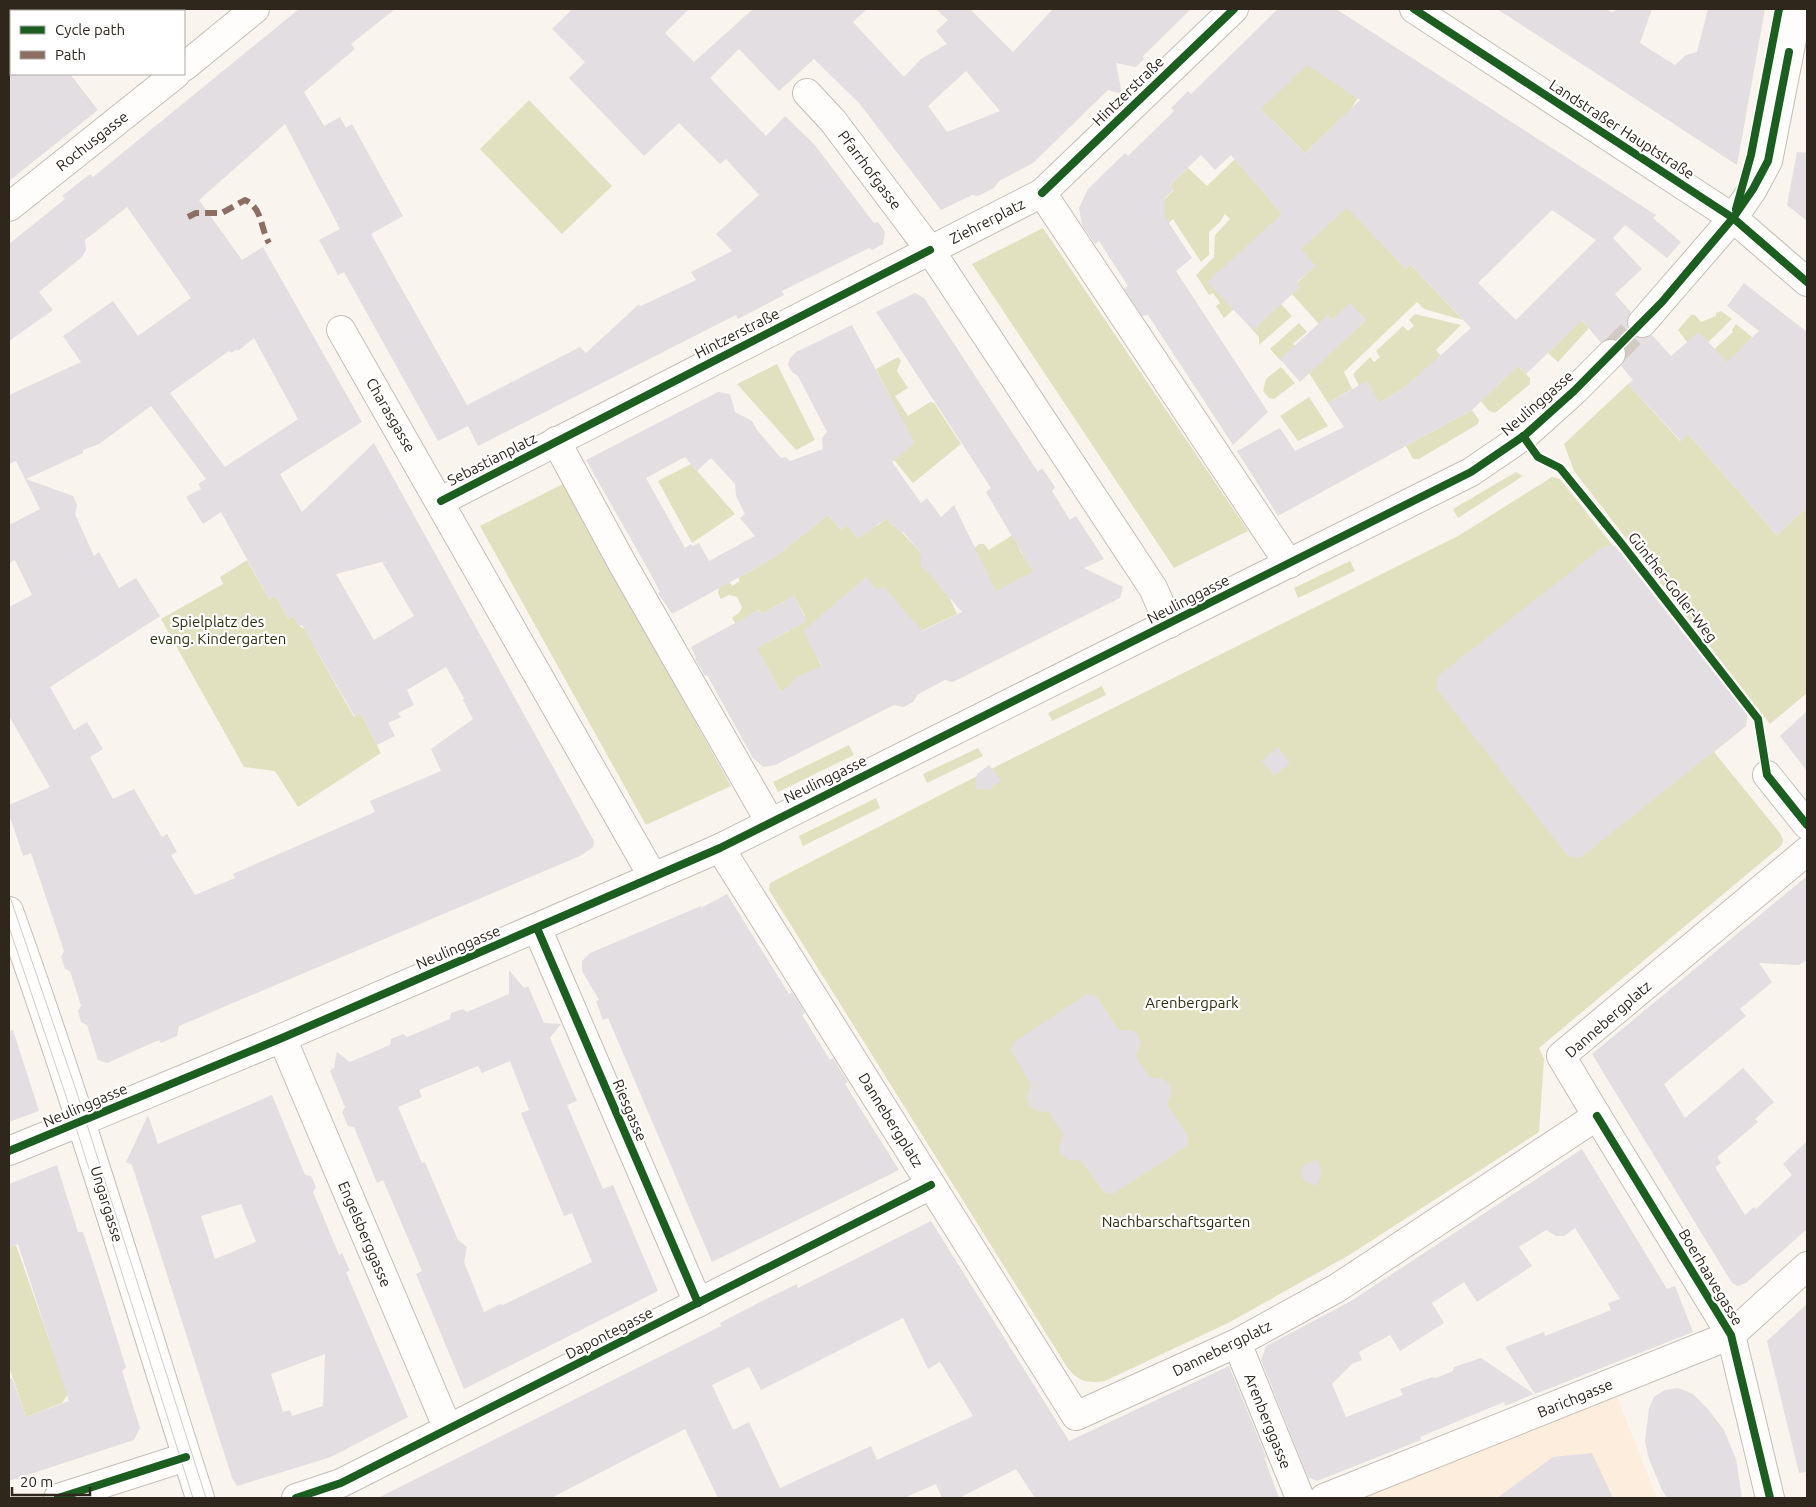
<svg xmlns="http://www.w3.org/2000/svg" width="1816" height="1507" font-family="Ubuntu,sans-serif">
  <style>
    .built { fill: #fdeddc }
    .green { fill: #e1e1c0 }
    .building { fill: #e3dee1; fill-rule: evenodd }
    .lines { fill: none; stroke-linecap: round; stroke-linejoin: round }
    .secondary-tunnel { stroke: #d1cbc4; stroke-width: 28; stroke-dasharray: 28 14; stroke-linecap: butt }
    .street-casing { stroke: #c5beb7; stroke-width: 30 }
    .secondary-casing { stroke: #c5beb7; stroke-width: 30 }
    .street { stroke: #fefdfc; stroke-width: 28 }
    .secondary { stroke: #fefdfc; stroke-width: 28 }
    .tram { stroke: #cfcdca; stroke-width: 1 }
    .quiet { stroke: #8d6e63; stroke-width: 6; stroke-dasharray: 12 6; stroke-linecap: butt }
    .cycleway-casing { stroke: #fff; stroke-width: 11 }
    .cycleway { stroke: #1b5e20; stroke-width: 8 }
    .labels { text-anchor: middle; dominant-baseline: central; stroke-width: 4.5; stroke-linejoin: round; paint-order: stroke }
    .street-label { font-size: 15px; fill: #2f261c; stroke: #fff }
    .park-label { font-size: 15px; fill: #2d2f0c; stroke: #fff }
  </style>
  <rect width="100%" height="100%" fill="#faf4ee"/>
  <path class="built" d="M1615,1392L1657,1498H1356Z"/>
  <g class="green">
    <path d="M1305,56L1321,74L1359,96L1351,109L1305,153L1274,122L1251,109Z"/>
    <path d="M529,100L612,186L562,234L480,149Z"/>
    <path d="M1235,159L1282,214L1256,289L1224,318L1216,306L1220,303L1213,293L1209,295L1196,275L1214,257L1215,235L1230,219L1225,214L1220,222L1209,232V255L1201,262L1173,219L1161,230L1158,219L1165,212L1164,200L1174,190L1170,185L1188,168L1207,186Z"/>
    <path d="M1352,203L1370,231L1406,269L1410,264L1463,320L1424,309L1417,302L1344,372L1352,389L1328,403L1309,373L1366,320L1350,304L1332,320L1328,315L1319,324L1292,294L1300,287L1297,283L1315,266L1300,249Z"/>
    <path d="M1043,228L1248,531L1174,568L972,264Z"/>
    <path d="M1281,304L1292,316L1259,345V337L1249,326L1267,309Z"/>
    <path d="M1721,311L1732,319L1696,354L1678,330L1691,315H1695L1701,322L1716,316V313Z"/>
    <path d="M1415,314L1461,325L1436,350L1441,356L1404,388L1379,403L1367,382L1359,386L1353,374L1370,357L1374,362L1380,357L1376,351L1403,326L1408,331L1414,326L1409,320Z"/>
    <path d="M1581,320L1589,328L1558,362L1548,353Z"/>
    <path d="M1299,323L1307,332L1293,344L1297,348L1282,362L1270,349Z"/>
    <path d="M1736,324L1752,337L1716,377L1707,356L1733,332L1732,330Z"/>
    <path d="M898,357L901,361L897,371L908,388L895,396L908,416L930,402L934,403L961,444L913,483L894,460L895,406L876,369Z"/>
    <path d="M777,364L815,440L796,450L737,384Z"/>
    <path d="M1518,366L1530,378V384L1495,413L1489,411L1481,401Z"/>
    <path d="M1281,367L1295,383L1274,399L1269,398L1263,391L1266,379Z"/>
    <path d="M1628,384L1680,441L1688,434L1777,535L1807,507V693L1770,724L1574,471L1564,444Z"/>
    <path d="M1309,397L1328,426L1298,441L1280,416Z"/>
    <path d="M1472,410L1479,420L1478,424L1419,459H1413L1406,446Z"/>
    <path d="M691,464L735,514L692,543L658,481Z"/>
    <path d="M1516,472L1523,476L1458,518L1453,509Z"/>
    <path d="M1552,477L1560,479L1747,715L1746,726L1714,752L1780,833L1783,840L1782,845L1539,1048L1544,1059L1539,1132L1351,1254L1230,1322L1105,1381C1088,1384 1077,1381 1067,1367L769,890L770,883L977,776L1458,536Z"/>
    <path d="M563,484L731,786L646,825L480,526Z"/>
    <path d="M828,515L841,530L847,525L877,526L887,518L893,527L895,525L921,553V565L944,586L957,614L919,632L811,645L826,675L783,695L756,648L789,631L787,626L805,616L794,596L762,614L759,610L736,624L732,618L740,612L742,607L737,597L729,595L721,599L718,593L719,587L730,582L732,586L740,581L738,578L775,557Z"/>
    <path d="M1017,532L1025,545L1019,549L1022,554L1050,583L1021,578L1014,582L1015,584L985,599L993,586L980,559H963L979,544H984L989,550Z"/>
    <path d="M247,560L269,599L276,596L288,619L293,616L299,626L328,640L315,648L354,717L361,713L381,753L298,807L275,771L244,767L161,619L223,584L220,577Z"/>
    <path d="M1350,561L1355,571L1298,598L1294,588Z"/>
    <path d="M1102,686L1106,695L1052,721L1048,713Z"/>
    <path d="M849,745L854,755L778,792L773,782Z"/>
    <path d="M978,748L983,756L927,783L923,774Z"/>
    <path d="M876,798L880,808L803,846L799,836Z"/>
    <path d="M16,1245L68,1394L62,1403L26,1417L9,1367V1248Z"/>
  </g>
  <g class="building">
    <path d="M299,9H395L351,44L355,49L304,92L324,126L340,117L346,128L352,124L403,216L371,234L467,405L580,347L586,353L638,305L641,306L696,280L691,272L732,251L716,234L759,195L726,159L720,164L679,123L644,156L569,78L585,62L552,29L572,9H689L665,33L694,62L753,9H867L853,22L904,77L921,59L947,44L936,31L948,20L936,9H970L1013,52L1053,9H1191L1143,56L1144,59L1136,67L1116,63L1122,94L1108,90L1033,163L999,181L994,188L978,196L972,195L941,210L859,103L814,59L779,91L739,49L710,78L766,136L785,116L814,144L874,223L878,222L885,232L883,244L872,250L869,248L782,291L784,295L738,319L736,315L478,446L468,426L438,441L344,272L338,275L319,240L340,229L285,124L199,200L242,260L263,247L362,422L280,474L302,512L374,443L594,841L593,847L580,856L179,1026L177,1036L161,1043L159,1040L107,1063L98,1060L87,1025L81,1022L78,1011L81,1006L70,971L65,969L61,957L64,951L31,853L23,856L9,814V805L50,787L9,716V607L32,595L15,560L9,563V525L40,509L16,461L9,464V395L81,362L63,336L113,301L138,336L191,298L127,207L85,240L86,250L82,257L39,292L53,310L9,341V244L65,199L62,196L90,174L93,177ZM966,71L1000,111L947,132L928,106ZM254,338L298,419L225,467L170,393L229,351L231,353L237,349L238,351ZM151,406L206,479L198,484L201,489L186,497L203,524L221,512L269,599L276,596L288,619L293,616L299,626L302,625L355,717L361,713L377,745L395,736L388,723L401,717L398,713L414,705L407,690L446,667L464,698L463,700L473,719L431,749L441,771L370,801L375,812L233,874L235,878L195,895L171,855L177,852L167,834L162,837L134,789L113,799L90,757L103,749L99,742L87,722L74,730L50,687L160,616L136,578L119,588L99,552L94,556L75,514L77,505L73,496L26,479L83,453V450L99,444ZM382,562L414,616L374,640L336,574Z"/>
    <path d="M1278,9H1336L1656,215L1653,218L1681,242L1667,258L1625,225L1613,238L1642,269L1615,294L1631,312L1627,321V329L1632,335L1640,338L1652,335L1671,356L1699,332L1727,362L1759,331L1727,306L1744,283L1807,332V507L1777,535L1688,434L1681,441L1628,384L1633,380L1621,366L1626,358V350L1622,343L1615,339H1607L1601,343L1582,320L1526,374L1518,366L1472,410L1278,516L1237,451L1280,428L1295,451L1344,427L1328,403L1367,381L1379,403L1404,388L1471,328L1410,264L1406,269L1347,208L1301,249L1316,266L1297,282L1300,287L1253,330L1207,282L1282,214L1231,155L1215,170L1201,155L1170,185L1174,189L1165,198V217L1192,258L1176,271L1268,412L1233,445L1148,315L1142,316L1124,289L1128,286L1099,241L1095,244L1082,225L1079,208L1088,189L1125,153L1128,156L1174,111L1171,108L1188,91L1191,94ZM1307,65L1360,100L1305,153L1261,109ZM1552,210L1596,240L1516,320L1478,283Z"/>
    <path d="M1497,9H1605L1612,12L1620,9H1652L1640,43L1675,65L1686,55L1697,52L1708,9H1765L1737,165Z"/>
    <path d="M9,74H70L98,110L9,181Z"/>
    <path d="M1797,152L1807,153V221L1787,205Z"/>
    <path d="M915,293L924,298L1038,472L1042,468L1055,487L1052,491L1070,520L1076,516L1104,559L1084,568L1123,587L1120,598L953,682L945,680L918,694L913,702L904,707L894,705L775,765L763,767L753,758L707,675L705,676L695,659L696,658L691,647L759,610L762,614L794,596L807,621L757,648L781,692L800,675L822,666L803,631L866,577L876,589L885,588L922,631L962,612L921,565V553L903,532L901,533L895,525L893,527L887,518L858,539L847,525L841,530L828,515L774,558L672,614L658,593L660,592L649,571L586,460L718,392L730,394L735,412L752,421L757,430L781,458L786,457L790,461L823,449L822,438L827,432L798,376L792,372L788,365L790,358L796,352L852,325L915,443L892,462L921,503L927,498L941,517L954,505L996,591L1033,572L986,492L991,488L876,312ZM685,457L697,471L711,458L735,484L736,496L745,514L740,518L755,536L709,561L699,543L692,546L691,544L685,548L646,478Z"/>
    <path d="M1350,303L1366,320L1300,382L1280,359L1328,315L1332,320Z"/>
    <path d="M1604,546H1615L1747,715L1746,726L1580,858L1568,856L1436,688L1438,676Z"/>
    <path d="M1807,711V771L1780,736Z"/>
    <path d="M1278,747L1290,763L1274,776L1262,761Z"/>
    <path d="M989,765L1001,780L989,790L975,788L977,774Z"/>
    <path d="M1807,876V960L1799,965L1759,963L1772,982L1740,1009L1746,1016L1664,1084L1685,1118L1743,1068L1774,1102L1755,1119L1758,1122L1717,1157L1721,1163L1715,1167L1745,1215L1754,1207L1756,1209L1792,1175L1783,1164L1807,1141V1229L1746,1283L1738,1286L1732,1283L1592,1054Z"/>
    <path d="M727,894L789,994L792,992L805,1013L802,1015L830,1060L833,1058L848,1082L845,1084L899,1170L712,1262L608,1018L603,1020L596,1001L599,1000L582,971V961L590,953L701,906V908Z"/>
    <path d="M509,970L524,988L528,986L544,1023L561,1024L550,1038L577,1101L567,1105L603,1189L613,1185L658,1291L464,1389L416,1274L422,1271L383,1180L377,1183L354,1127L348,1126L342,1112L345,1107L330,1071L334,1068L337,1052L350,1062L390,1045L391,1039L403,1034L407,1037L450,1019L451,1013L463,1009L467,1012L509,994ZM510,1061L529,1110L521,1113L525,1123L564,1216L572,1213L592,1262L503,1305L500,1304L484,1312L464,1262L467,1247L458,1240L425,1162L422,1163L398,1107L422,1097L419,1090L478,1066L482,1073Z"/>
    <path d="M1087,994L1097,997L1119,1030H1131L1137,1033L1141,1042L1136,1056L1150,1078H1161L1170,1084L1172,1092L1167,1104L1188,1136L1187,1146L1113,1194L1104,1192L1080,1160H1070L1061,1154L1059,1148L1063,1135L1049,1112L1038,1111L1030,1106L1027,1097L1031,1085L1011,1050L1014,1042Z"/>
    <path d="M13,1030L39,1111L9,1122V1031Z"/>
    <path d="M272,1095L305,1175L311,1176L316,1187L313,1192L339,1255L342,1253L350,1271L346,1272L408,1417L331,1457L237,1486L232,1478L132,1165L126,1162L148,1115L158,1144ZM241,1204L256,1242L215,1259L201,1216ZM325,1354L323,1406L292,1416L290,1410L283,1412L271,1374Z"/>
    <path d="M1582,1149L1667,1289L1675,1286L1693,1332L1535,1394L1505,1347L1544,1332L1545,1336L1611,1310L1608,1303L1620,1299L1575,1228L1564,1236H1556L1546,1230L1519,1247L1532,1266L1477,1302L1464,1282L1432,1303L1444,1323L1400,1351L1390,1335L1359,1352L1362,1360L1352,1364L1332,1384L1346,1417L1403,1395L1400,1389L1432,1377L1436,1378L1453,1371L1454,1367L1481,1358L1534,1394L1505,1406L1504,1402L1420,1437L1421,1440L1317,1481L1308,1477L1261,1360L1266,1346L1351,1301Z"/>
    <path d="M1317,1160L1322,1173L1316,1186L1304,1180L1301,1173L1304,1165Z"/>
    <path d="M57,1165L78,1232H83L101,1287L126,1368L122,1371L140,1428L134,1440L9,1481V1379L12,1378L26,1417L69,1401L18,1244L9,1248V1184Z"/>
    <path d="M931,1221L1069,1441L1229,1366L1267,1459L1264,1457L1279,1498H1035L1016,1469L959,1498H942L936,1484L904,1498H718L685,1429L551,1498H378L721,1326L720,1323L764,1300L797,1284L798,1288ZM903,1318L928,1369L940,1362L973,1416L877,1460L871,1446L780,1488L749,1422L733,1430L712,1385L749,1367L761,1390Z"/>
    <path d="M1807,1304V1472L1799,1473L1767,1341Z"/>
    <path d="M1678,1388L1693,1394L1708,1409L1724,1430L1736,1459L1742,1498H1667L1662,1490L1649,1459L1645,1441L1649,1408L1654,1397L1665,1390Z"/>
    <path d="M1592,1453L1613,1498H1497L1553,1457Z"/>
  </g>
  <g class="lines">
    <path class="secondary-tunnel" d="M1611,354L1642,323"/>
    <defs>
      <g id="street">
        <path d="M144,9L146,11"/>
        <path d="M807,93L833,121L930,250L1153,588L1169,624"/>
        <path d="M1042,193L1289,564"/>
        <path d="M341,330L653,877"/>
        <path d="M556,441L622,563L770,822"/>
        <path d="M441,501L1042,193L1234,9"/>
        <path d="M1767,775L1807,825"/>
        <path d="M720,848L1076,1416L1237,1343L1337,1288L1597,1116L1561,1056L1807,851"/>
        <path d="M537,928L698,1303"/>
        <path d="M282,1038L448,1429"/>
        <path d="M1597,1116L1731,1335L1770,1498"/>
        <path d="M9,1151L80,1122"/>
        <path d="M1237,1343L1300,1498"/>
        <path d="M58,1498L186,1457"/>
        <path d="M296,1498L341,1483L931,1185"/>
        <path d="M1324,1498L1731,1335L1807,1266"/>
      </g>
      <g id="secondary">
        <path d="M1414,9L1733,218L1807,282"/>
        <path d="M30,11L33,9"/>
        <path d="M9,27L11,25"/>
        <path d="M184,67L255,9"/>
        <path d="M9,207L176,74"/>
        <path d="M1642,323L1733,218L1753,189L1768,161L1798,9"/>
        <path d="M9,911C79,1105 137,1302 200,1498"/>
        <path d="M80,1122L282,1038L720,848L1471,472L1525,435L1574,391L1611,354"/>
      </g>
    </defs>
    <use href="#street" class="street-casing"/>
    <use href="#secondary" class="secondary-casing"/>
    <use href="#street" class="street"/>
    <use href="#secondary" class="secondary"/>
    <g class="tram">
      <path d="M9,894L76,1090L206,1498"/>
      <path d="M9,927L66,1096L193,1498"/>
    </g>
    <path class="quiet" d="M188,217L196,213H222L245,200C263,208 260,228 269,243"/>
    <defs>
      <g id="cycleway">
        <path d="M1414,9L1733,218L1807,282"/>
        <path d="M1042,193L1234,9"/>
        <path d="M1736,209L1751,155L1779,9"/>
        <path d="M1523,436L1538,457L1560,468L1621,543L1758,719L1767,775L1807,825"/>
        <path d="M441,501L930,250"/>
        <path d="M537,928L698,1303"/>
        <path d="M1597,1116L1731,1335L1770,1498"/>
        <path d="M9,1151L282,1038L720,848L1471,472L1525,435L1574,391L1662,302L1733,218L1753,189L1768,161L1789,52"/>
        <path d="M58,1498L186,1457"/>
        <path d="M296,1498L341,1483L931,1185"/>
      </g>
    </defs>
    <use href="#cycleway" class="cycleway-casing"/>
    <use href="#cycleway" class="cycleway"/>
  </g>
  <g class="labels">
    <g class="street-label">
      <text transform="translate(1128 91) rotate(-44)">Hintzerstraße</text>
      <text transform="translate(1622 129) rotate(33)">Landstraßer Hauptstraße</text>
      <text transform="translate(92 141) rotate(-38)">Rochusgasse</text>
      <text transform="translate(870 170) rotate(53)">Pfarrhofgasse</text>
      <text transform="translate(987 221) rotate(-27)">Ziehrerplatz</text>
      <text transform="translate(737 333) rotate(-27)">Hintzerstraße</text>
      <text transform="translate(1537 403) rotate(-41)">Neulinggasse</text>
      <text transform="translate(391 415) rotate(60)">Charasgasse</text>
      <text transform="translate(492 459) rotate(-27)">Sebastianplatz</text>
      <text transform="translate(1673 587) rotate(52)">Günther-Goller-Weg</text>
      <text transform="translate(1188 599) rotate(-27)">Neulinggasse</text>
      <text transform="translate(825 779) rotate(-26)">Neulinggasse</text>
      <text transform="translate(458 947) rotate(-23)">Neulinggasse</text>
      <text transform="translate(1608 1019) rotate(-41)">Dannebergplatz</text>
      <text transform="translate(85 1105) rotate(-23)">Neulinggasse</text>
      <text transform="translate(630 1110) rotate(67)">Riesgasse</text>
      <text transform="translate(891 1120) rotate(58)">Dannebergplatz</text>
      <text transform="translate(107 1204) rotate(73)">Ungargasse</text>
      <text transform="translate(365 1234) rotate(67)">Engelsberggasse</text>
      <text transform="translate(1711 1277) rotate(59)">Boerhaavegasse</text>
      <text transform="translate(609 1333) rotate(-27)">Dapontegasse</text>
      <text transform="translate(1222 1348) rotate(-26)">Dannebergplatz</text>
      <text transform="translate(1575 1398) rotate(-22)">Barichgasse</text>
      <text transform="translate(1268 1421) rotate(68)">Arenberggasse</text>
    </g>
    <g class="park-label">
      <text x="218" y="621">Spielplatz des<tspan x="218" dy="17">evang. Kindergarten</tspan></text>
      <text x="1192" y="1002">Arenbergpark</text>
      <text x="1176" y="1221">Nachbarschaftsgarten</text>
    </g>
  </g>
  <rect width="1816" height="1507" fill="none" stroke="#2f261c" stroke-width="20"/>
  <rect x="10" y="10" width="175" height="65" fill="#ffffff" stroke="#aca8a4"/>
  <rect x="20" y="26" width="25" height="8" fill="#1b5e20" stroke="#aca8a4"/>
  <text x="55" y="35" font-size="15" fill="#2f261c">Cycle path</text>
  <rect x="20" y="51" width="25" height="8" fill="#8d6e63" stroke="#aca8a4"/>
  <text x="55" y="60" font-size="15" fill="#2f261c">Path</text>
  <path d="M12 1487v8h78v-8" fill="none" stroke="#2f261c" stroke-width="2.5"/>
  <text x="20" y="1487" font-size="15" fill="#2f261c" stroke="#ffffff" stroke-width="4" paint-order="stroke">20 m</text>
</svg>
